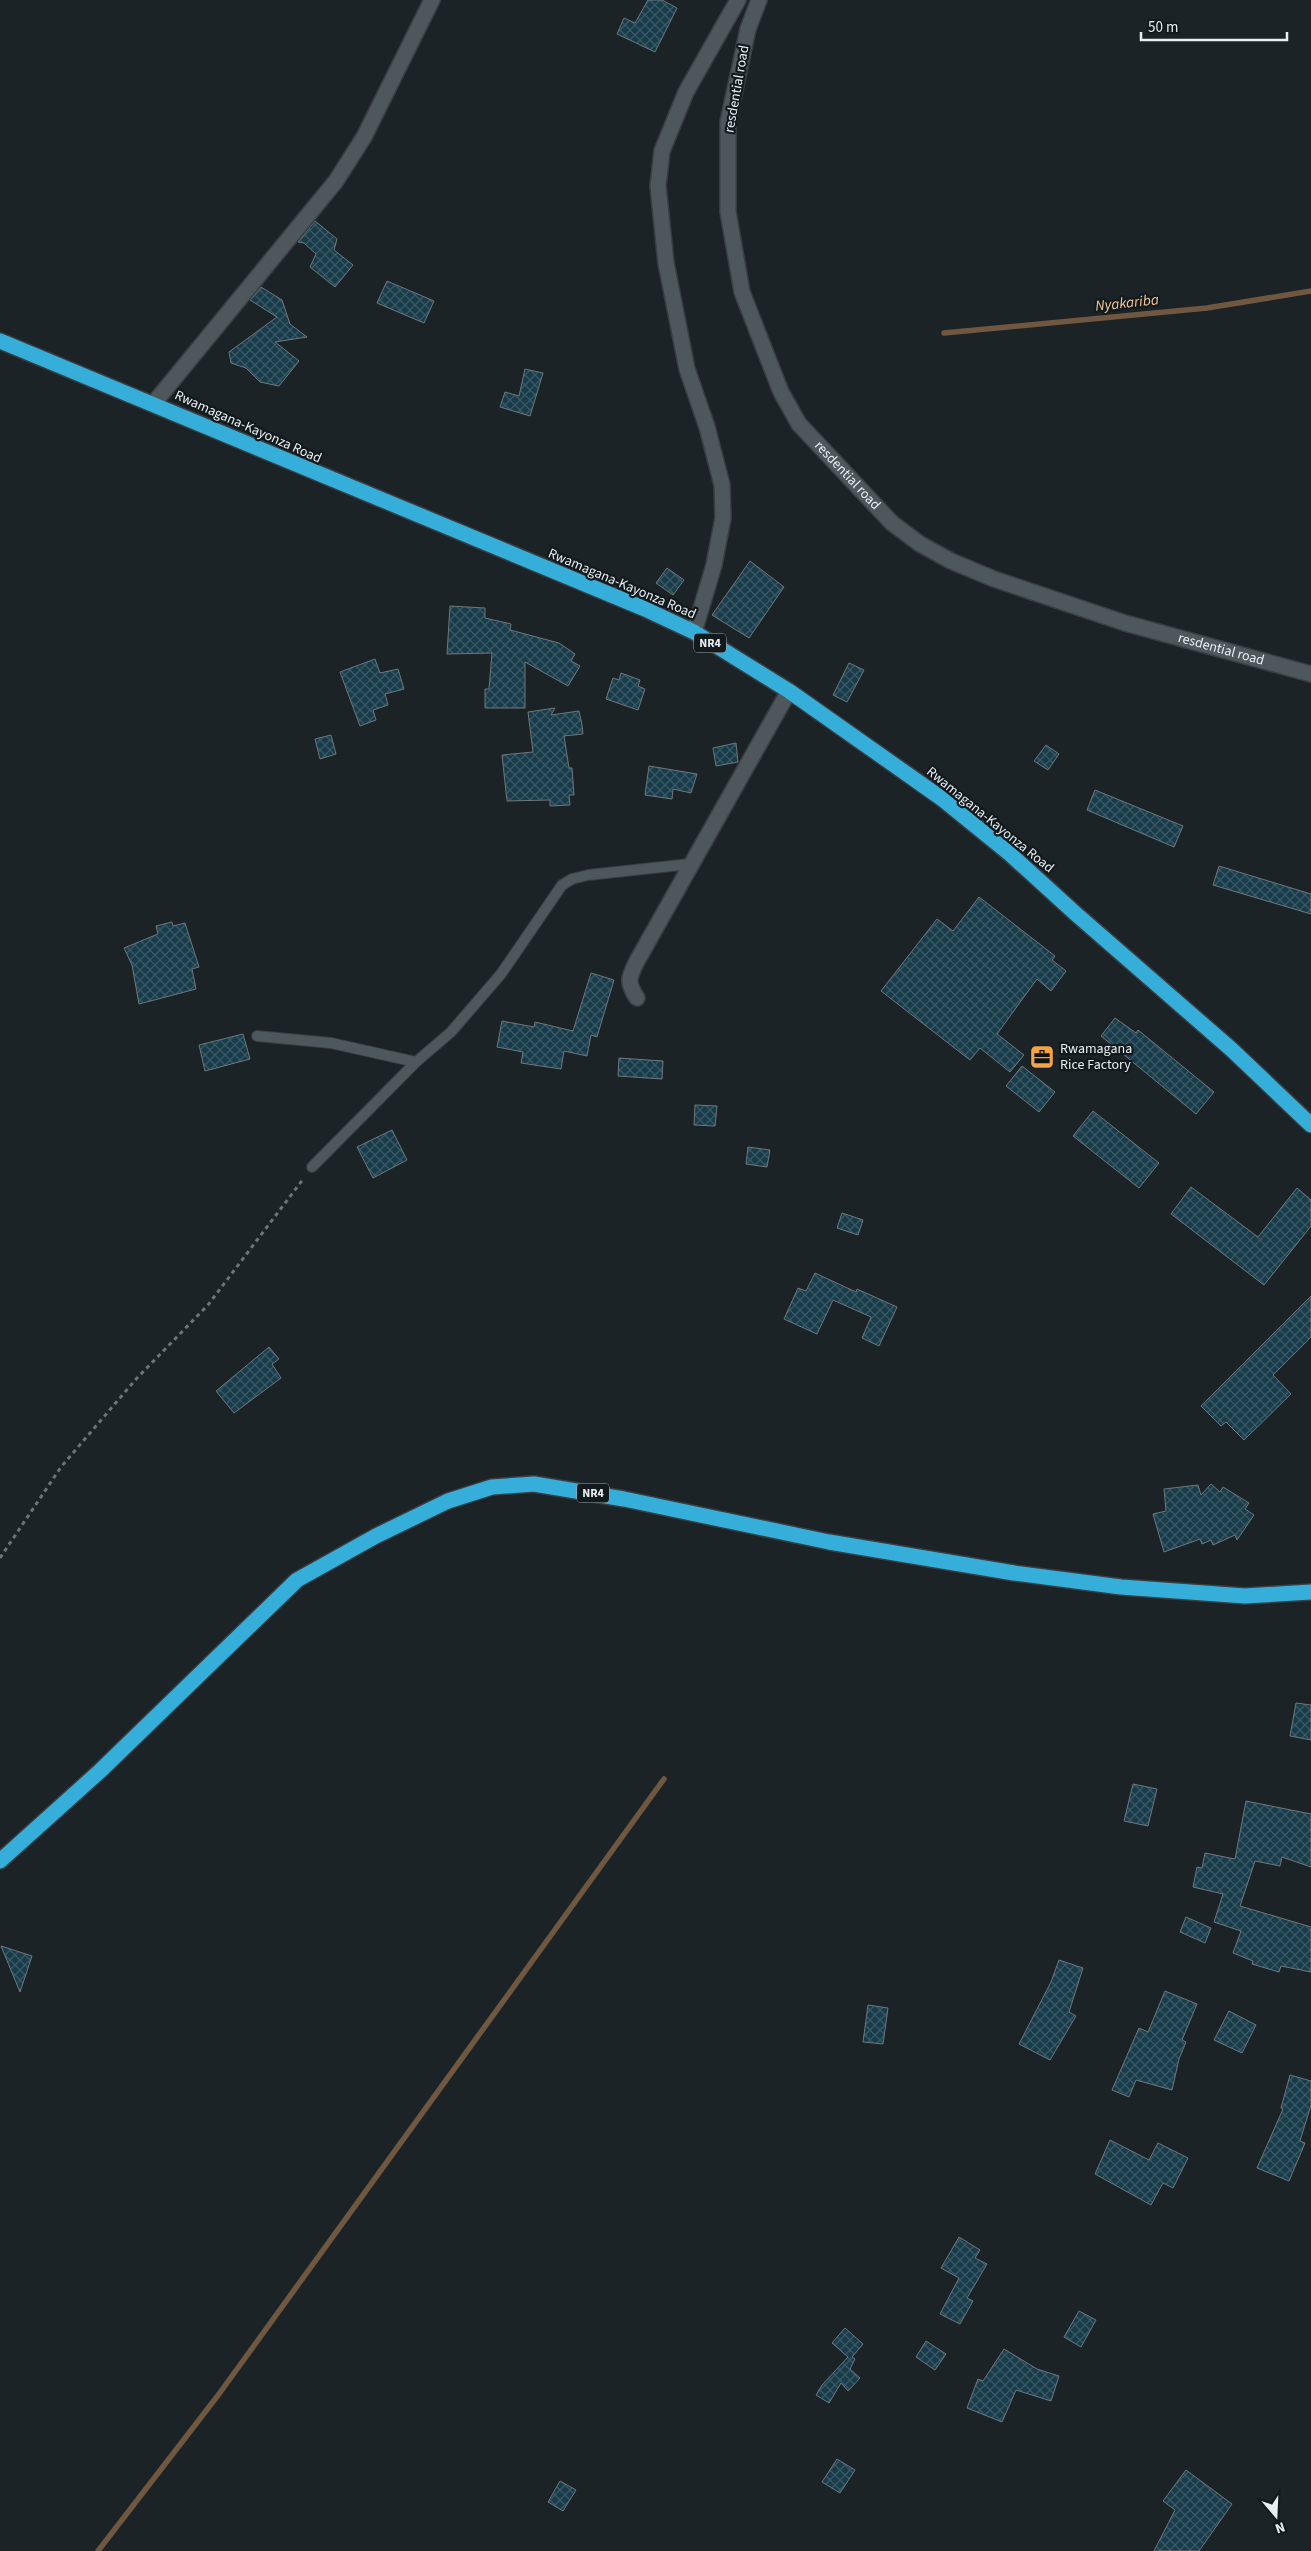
<svg xmlns="http://www.w3.org/2000/svg" width="1311" height="2551" font-family="'Source Sans 3',sans-serif">
  <style>
    .lines { fill: none; stroke-linecap: round; stroke-linejoin: round }
    .stream { stroke: #6f5740; stroke-width: 5.5 }
    .building { fill: url(#building-cross-hatch); stroke: #6e787d }
    .lane-casing { stroke: #383e42; stroke-width: 12 }
    .street-casing { stroke: #383e42; stroke-width: 18 }
    .highway-casing { stroke: #383e42; stroke-width: 18 }
    .path { stroke: #6c7477; stroke-width: 3; stroke-dasharray: 4 4; stroke-linecap: butt }
    .lane { stroke: #4e575c; stroke-width: 10 }
    .street { stroke: #4e575c; stroke-width: 15 }
    .highway { stroke: #36aeda; stroke-width: 15 }
    .labels { text-anchor: middle; dominant-baseline: central; stroke-width: 4.5; stroke-linejoin: round; paint-order: stroke }
    .shield { fill: #121a1e; stroke: #a8aeb2; stroke-width: 1 }
    .shield-label { font-size: 12px; font-weight: bold; fill: #e8eef1 }
    .street-label { font-size: 14px; fill: #e8eef1; stroke: #121a1e }
    .poi-label { font-size: 14px; fill: #e8eef1; stroke: #121a1e; text-anchor: start }
    .water-label { font-size: 15px; font-style: italic; fill: #f4c89c; stroke: #121a1e }
  </style>
  <defs>
    <pattern id="building-cross-hatch" width="8" height="8" patternUnits="userSpaceOnUse" patternTransform="scale(1.25)"><rect width="8" height="8" fill="#193c4a"/><path d="M0 0l8 8M0 8l8-8" fill="none" stroke="#3a5865"/></pattern>
  </defs>
  <rect width="100%" height="100%" fill="#1b2327"/>
  <g class="lines">
    <g class="stream">
      <path d="M944,333L1207,308L1311,291"/>
      <path d="M98,2551L219,2394L664,1779"/>
    </g>
  </g>
  <g class="building">
    <path d="M648,0H662L677,8L655,52L617,34L624,18L635,23Z"/>
    <path d="M315,221L337,239L334,250L353,265L335,287L310,267L316,254L304,243L298,242Z"/>
    <path d="M387,281L434,301L424,323L377,303Z"/>
    <path d="M261,287L282,300L290,324L307,337L275,342L299,361L279,386L260,382L246,368L231,363L229,352L277,317L250,300Z"/>
    <path d="M525,369L543,373L530,416L500,407L505,392L519,396Z"/>
    <path d="M750,561L784,587L749,638L712,615Z"/>
    <path d="M667,568L684,580L673,595L656,583Z"/>
    <path d="M450,606L485,608V618L511,624L510,630L559,643L575,654L571,661L580,666L568,686L525,662V708H485V689H489L492,653L447,654Z"/>
    <path d="M375,659L380,673L398,669L404,689L385,694L388,705L373,710L376,720L360,726L340,672Z"/>
    <path d="M849,663L864,670L847,702L833,695Z"/>
    <path d="M621,673L640,680L638,686L645,689L638,710L606,699L613,678L619,680Z"/>
    <path d="M555,708L551,715L579,711L582,725L583,734L564,736L569,768H572L574,795H569L570,805L550,806V800L507,801L502,755L533,752L528,712Z"/>
    <path d="M331,735L336,754L320,759L315,739Z"/>
    <path d="M736,743L738,762L716,766L713,748Z"/>
    <path d="M1046,745L1059,754L1048,770L1034,761Z"/>
    <path d="M649,766L697,774L691,793L673,789L672,799L645,795Z"/>
    <path d="M1095,790L1183,826L1174,847L1087,810Z"/>
    <path d="M1219,866L1311,894V914L1213,885Z"/>
    <path d="M979,897L1055,956L1052,960L1066,971L1051,991L1037,979L997,1034L1024,1055L1010,1072L980,1048L970,1060L881,991L937,919L953,931Z"/>
    <path d="M172,922L173,926L185,923L199,967L192,969L196,989L139,1004L132,965L124,948L158,934L156,926Z"/>
    <path d="M591,973L614,980L597,1037L591,1035L587,1056L564,1051L561,1069L521,1063L523,1052L497,1047L502,1021L534,1027L535,1022L573,1031Z"/>
    <path d="M1115,1018L1136,1033L1138,1030L1214,1092L1196,1114L1101,1036Z"/>
    <path d="M243,1034L250,1059L205,1071L199,1045Z"/>
    <path d="M619,1058L663,1061L662,1079L618,1076Z"/>
    <path d="M1022,1066L1055,1092L1039,1112L1006,1086Z"/>
    <path d="M695,1105L717,1106L715,1126L694,1125Z"/>
    <path d="M1093,1111L1159,1163L1139,1188L1073,1136Z"/>
    <path d="M392,1130L407,1160L373,1178L357,1147Z"/>
    <path d="M748,1147L770,1150L767,1167L746,1164Z"/>
    <path d="M1191,1187L1258,1237L1297,1188L1311,1200V1226L1264,1285L1171,1214Z"/>
    <path d="M842,1213L863,1220L858,1235L837,1228Z"/>
    <path d="M815,1273L856,1292L857,1289L897,1307L879,1346L862,1338L871,1317L833,1300L817,1334L784,1319L798,1288L806,1291Z"/>
    <path d="M1311,1296V1337L1273,1375L1291,1394L1244,1440L1226,1422L1221,1426L1201,1406Z"/>
    <path d="M269,1347L279,1359L272,1364L281,1378L234,1413L216,1391Z"/>
    <path d="M1211,1484L1220,1492L1223,1487L1249,1503L1245,1509L1254,1515L1237,1540L1235,1535L1213,1545L1211,1540L1202,1544L1200,1539L1164,1552L1153,1514L1166,1511L1164,1489L1198,1485L1201,1495Z"/>
    <path d="M1296,1703L1311,1705V1740L1290,1736Z"/>
    <path d="M1133,1784L1157,1789L1148,1826L1124,1821Z"/>
    <path d="M1246,1801L1311,1814V1867L1282,1857L1280,1866L1255,1861L1240,1906L1311,1927V1972L1281,1966L1279,1972L1252,1964L1253,1961L1233,1953L1241,1931L1214,1922L1223,1894L1193,1887L1197,1867L1202,1868L1205,1853L1235,1859Z"/>
    <path d="M1186,1917L1211,1928L1205,1943L1180,1932Z"/>
    <path d="M1,1946L32,1956L20,1992Z"/>
    <path d="M1059,1960L1083,1968L1069,2012L1076,2016L1050,2060L1019,2044L1051,1982Z"/>
    <path d="M1165,1991L1197,2004L1182,2040L1186,2042L1179,2059L1172,2090L1136,2080L1129,2097L1112,2090L1139,2028L1148,2032Z"/>
    <path d="M868,2005L888,2008L883,2044L863,2042Z"/>
    <path d="M1229,2011L1256,2025L1242,2053L1214,2040Z"/>
    <path d="M1290,2075L1311,2081V2105L1300,2141L1305,2143L1289,2181L1257,2168L1283,2109L1281,2108Z"/>
    <path d="M1110,2140L1149,2160L1158,2143L1188,2158L1173,2188L1163,2183L1151,2205L1095,2174Z"/>
    <path d="M959,2237L980,2250L975,2258L987,2264L967,2298L973,2301L960,2324L940,2314L959,2278L941,2268Z"/>
    <path d="M1079,2311L1096,2320L1081,2347L1064,2337Z"/>
    <path d="M845,2328L863,2344L852,2357L855,2359L850,2369L860,2378L848,2391L841,2383L829,2403L816,2395L822,2385L848,2357L832,2343Z"/>
    <path d="M926,2341L946,2354L935,2370L916,2357Z"/>
    <path d="M1004,2349L1037,2369L1059,2376L1051,2401L1016,2390L1002,2422L967,2408L978,2379L983,2381Z"/>
    <path d="M837,2459L855,2470L840,2493L822,2482Z"/>
    <path d="M1186,2470L1232,2504L1199,2551H1154L1175,2510L1163,2501Z"/>
    <path d="M560,2481L576,2490L563,2511L548,2502Z"/>
  </g>
  <g class="lines">
    <defs>
      <g id="lane">
        <path d="M257,1036L331,1043L416,1062"/>
        <path d="M312,1167L416,1062L451,1032L501,974L562,885L572,879L588,875L690,864"/>
      </g>
      <g id="street">
        <path id="s1" d="M759,0L748,29L728,122V212L742,292L781,392L799,424L892,523L920,544L951,561L994,579L1125,623L1311,674"/>
        <path d="M154,403L336,181L364,137L432,0"/>
        <path d="M694,632L714,565L723,518L722,485L707,427L687,369L666,263L658,186L662,151L686,92L738,0"/>
        <path d="M637,998C626,982 629,977 637,961L789,691"/>
      </g>
      <g id="highway">
        <path d="M0,341L645,609L694,632L789,691L941,798L1010,854L1076,914L1231,1049L1311,1125"/>
        <path d="M0,1861L100,1771L297,1580L376,1536L448,1501L492,1487L534,1484L624,1499L829,1542L1014,1573L1121,1587L1245,1596L1311,1592"/>
      </g>
    </defs>
    <use href="#lane" class="lane-casing"/>
    <use href="#street" class="street-casing"/>
    <use href="#highway" class="highway-casing"/>
    <path class="path" d="M0,1558L61,1467L137,1378L208,1305L304,1178"/>
    <use href="#lane" class="lane"/>
    <use href="#street" class="street"/>
    <use href="#highway" class="highway"/>
  </g>
  <defs>
    <symbol id="office-square" viewBox="-11 -11 22 22"><rect x="-9" y="-9" width="18" height="18" rx="4" fill="#f4a344" stroke="#121a1e"/><path d="M-6-3h4V-5.5h4V-3h4V5H-6ZM-1-4.5V-3h2v-1.5ZM-6 0V1H6V0Z" fill="#111"/></symbol>
  </defs>
  <g fill-rule="evenodd">
    <use href="#office-square" x="1028" y="1043" width="28" height="28"/>
  </g>
  <g class="labels">
    <g class="shield">
      <rect x="694" y="633.5" width="32" height="19" rx="4"/>
      <rect x="577" y="1483.5" width="32" height="19" rx="4"/>
    </g>
    <g class="shield-label">
      <text x="710" y="643">NR4</text>
      <text x="593" y="1493">NR4</text>
    </g>
    <g class="street-label">
      <text transform="translate(737 89) rotate(-80)">resdential road</text>
      <text transform="translate(248 427) rotate(24)">Rwamagana-Kayonza Road</text>
      <text stroke="none"><textPath href="#s1" startOffset="512">resdential road</textPath></text>
      <text transform="translate(622 584) rotate(23)">Rwamagana-Kayonza Road</text>
      <text stroke="none"><textPath href="#s1" startOffset="932">resdential road</textPath></text>
      <text transform="translate(990 820) rotate(39)">Rwamagana-Kayonza Road</text>
    </g>
    <g class="poi-label">
      <text x="1060" y="1049">Rwamagana<tspan x="1060" dy="16">Rice Factory</tspan></text>
    </g>
    <g class="water-label">
      <text transform="translate(1127 303) rotate(-6)">Nyakariba</text>
    </g>
  </g>
  <g transform="translate(1276 2516) rotate(161)" stroke="#121a1e" stroke-width="4" paint-order="stroke">
  <path d="M0-4L9 19L0 12L-9 19Z" fill="#e8eef1"/>
  <text y="-8" font-size="14" font-weight="bold" text-anchor="middle" fill="#e8eef1">N</text>
  </g>
  <path d="M1141 32v8h146v-8" fill="none" stroke="#e8eef1" stroke-width="2.5"/>
  <text x="1148" y="32" font-size="15" fill="#e8eef1" stroke="#121a1e" stroke-width="4" paint-order="stroke">50 m</text>
</svg>
